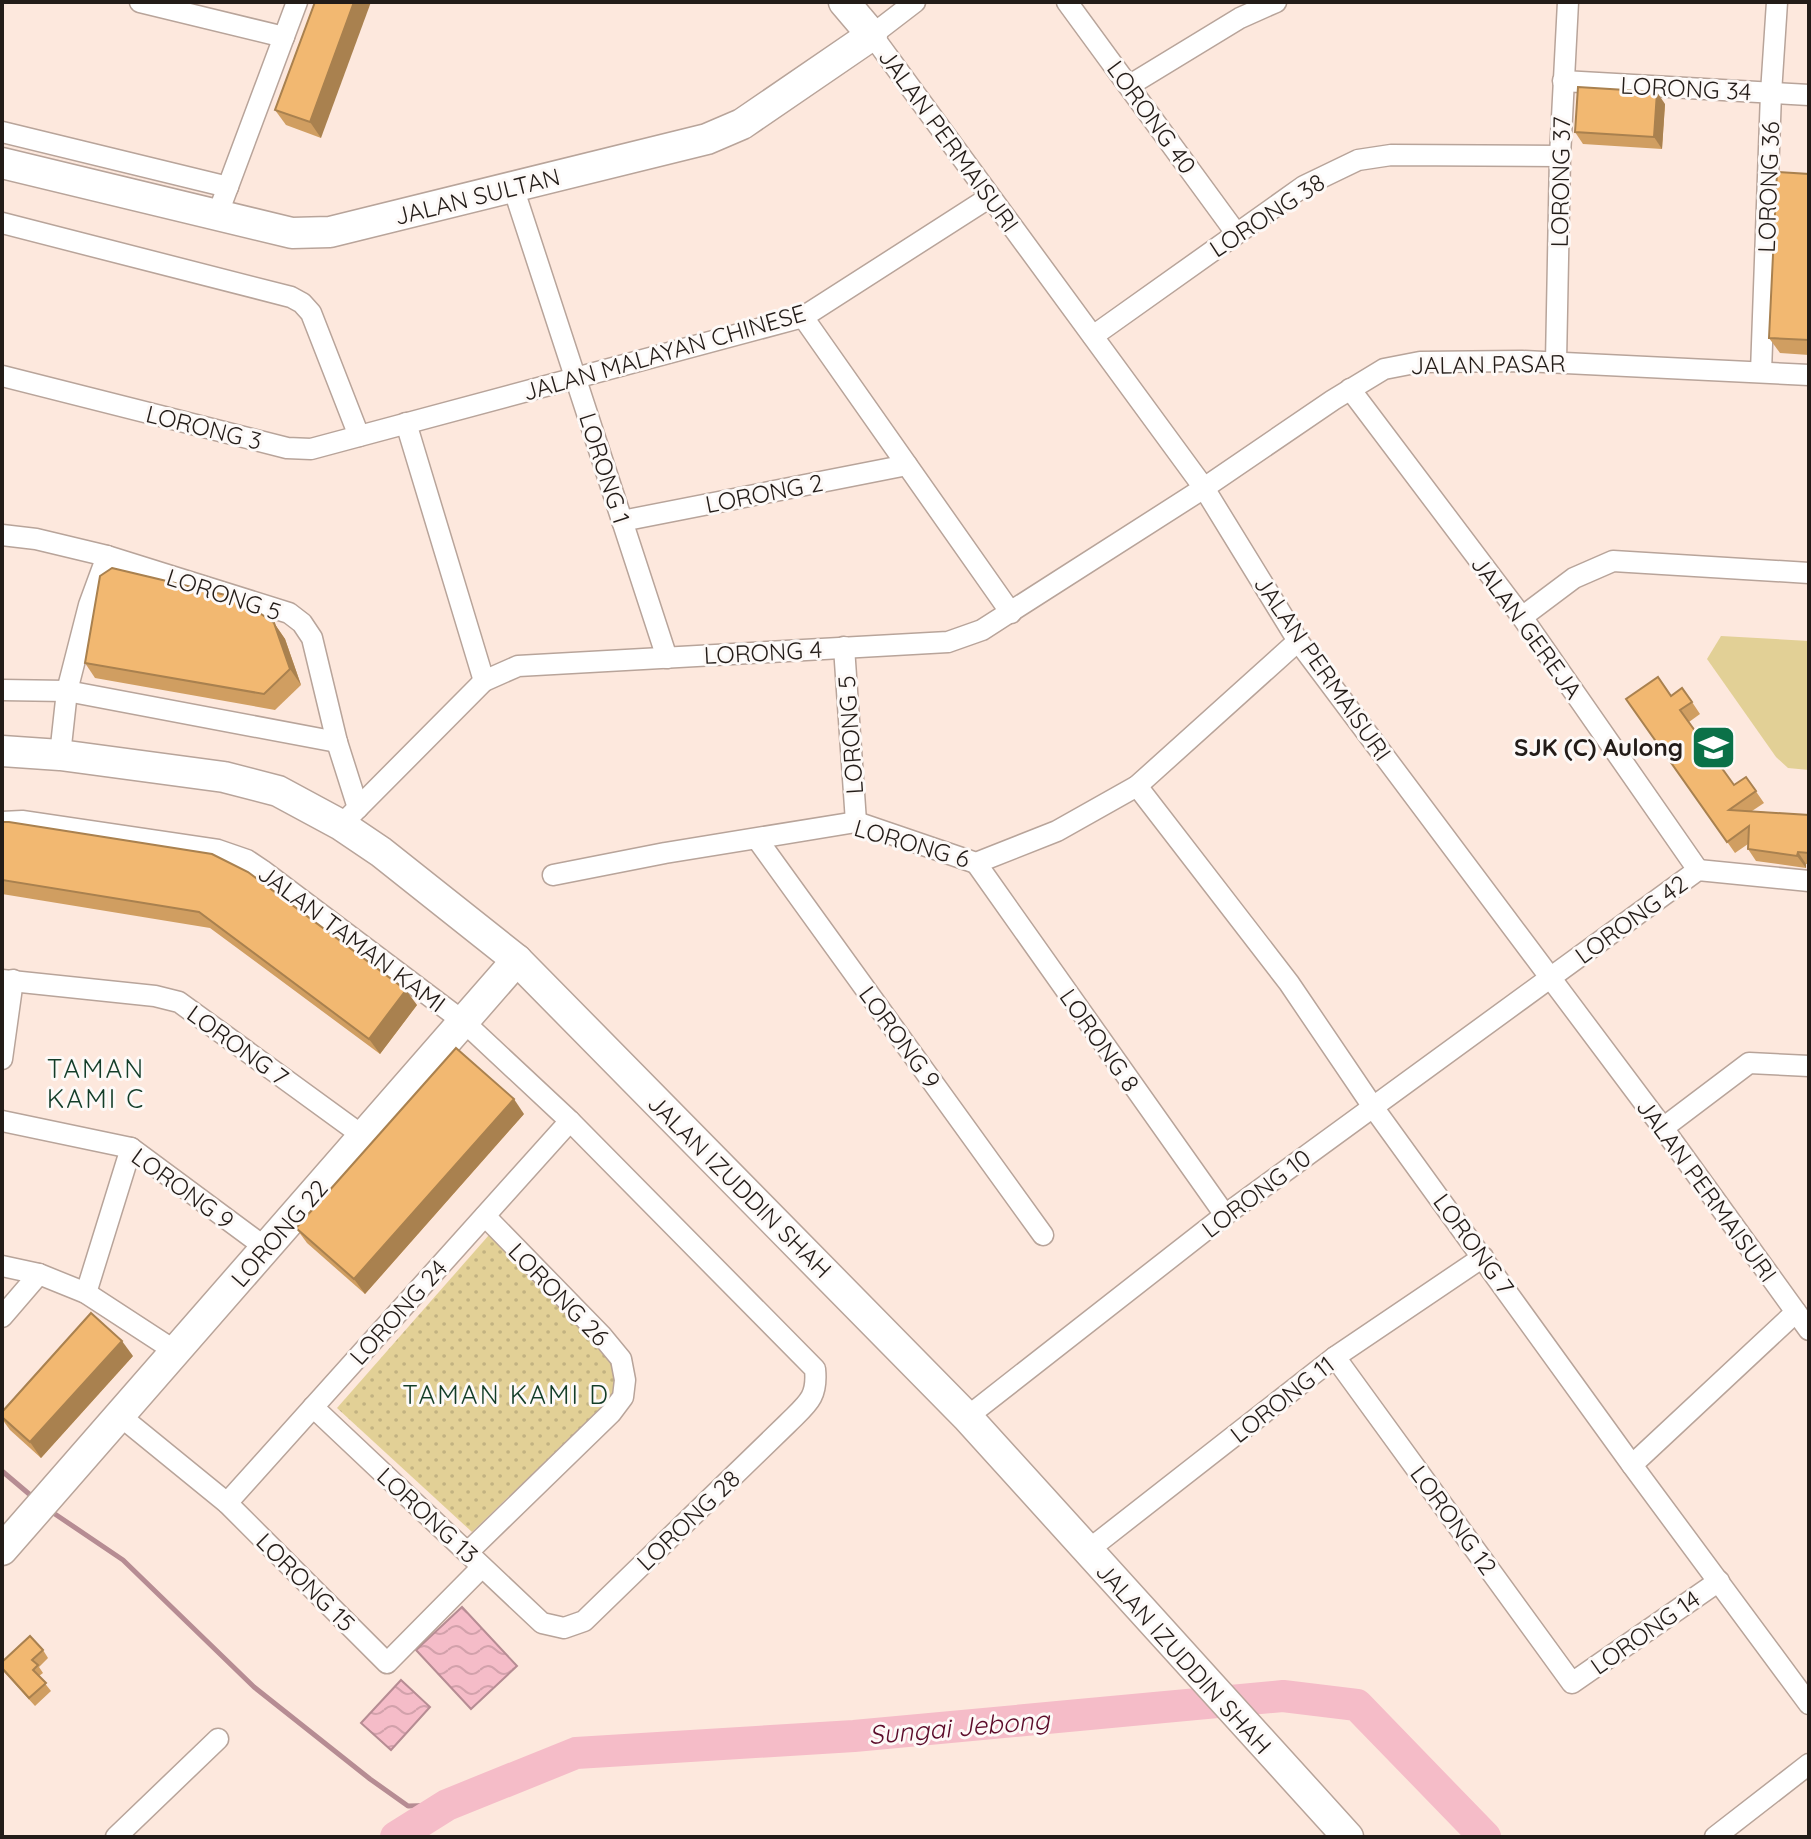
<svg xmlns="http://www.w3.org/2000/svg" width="1811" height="1839" font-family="Quicksand,sans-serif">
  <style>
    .green { fill: #e2d096 }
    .park { fill: url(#park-dots) }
    .water { fill: url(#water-waves); stroke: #b68c93; stroke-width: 2 }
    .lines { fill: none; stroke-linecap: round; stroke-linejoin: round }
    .stream { stroke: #b68c93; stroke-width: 5 }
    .river { stroke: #f5bcc8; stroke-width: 32 }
    .street-casing { stroke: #b8a49a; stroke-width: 23 }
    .secondary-casing { stroke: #b8a49a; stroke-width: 33 }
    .street { stroke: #fff; stroke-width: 20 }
    .secondary { stroke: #fff; stroke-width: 30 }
    .wall { fill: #d09e61 }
    .shaded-wall { fill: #a9814f }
    .building { fill: #f2b871; stroke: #a9814f; stroke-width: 2 }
    .labels { text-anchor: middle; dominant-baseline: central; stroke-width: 6; stroke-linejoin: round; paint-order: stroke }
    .street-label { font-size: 24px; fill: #231c18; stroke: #fdf9f7 }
    .poi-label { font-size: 24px; font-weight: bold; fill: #231c18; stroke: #fdf9f7; text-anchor: end }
    .neighbourhood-label { font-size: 26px; letter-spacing: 2px; fill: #133d28; stroke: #fdf9f7 }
    .water-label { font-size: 26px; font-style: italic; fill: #5c0c2a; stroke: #fdf9f7 }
  </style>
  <defs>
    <pattern id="park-dots" width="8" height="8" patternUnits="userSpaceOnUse" patternTransform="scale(2)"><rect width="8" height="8" fill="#e2d096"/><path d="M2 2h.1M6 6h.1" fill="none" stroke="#c2b281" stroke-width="1.8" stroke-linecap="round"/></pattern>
    <pattern id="water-waves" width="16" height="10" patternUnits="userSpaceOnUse" patternTransform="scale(2)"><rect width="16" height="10" fill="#f5bcc8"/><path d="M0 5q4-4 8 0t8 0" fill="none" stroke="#d2a1ab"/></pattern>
  </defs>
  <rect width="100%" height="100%" fill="#fde8dd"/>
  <path class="green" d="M1721,636L1809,641V770L1788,768L1776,757L1707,659Z"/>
  <path class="park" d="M489,1235L613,1361L616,1379L613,1396L472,1532L337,1408Z"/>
  <g class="water">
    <path d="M462,1607L517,1666L471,1709L416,1650Z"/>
    <path d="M401,1680L430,1707L391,1750L361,1723Z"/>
  </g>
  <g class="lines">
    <g class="stream">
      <path d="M2,1471L35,1499"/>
      <path d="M49,1510L123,1560L254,1687L370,1779L408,1806L447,1805"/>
    </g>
    <path class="river" d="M396,1837L447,1805L576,1753L854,1736L1283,1696L1357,1705L1485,1837"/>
    <defs>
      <g id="street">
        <path d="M140,2L284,37"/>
        <path d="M915,2L872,35L1204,488L1298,641L1663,1128L1809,1330"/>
        <path d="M1067,2L1236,233"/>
        <path d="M1563,81L1809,95"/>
        <path d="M1130,85L1240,18L1276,2"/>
        <path d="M2,132L228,187"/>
        <path d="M513,187L667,658"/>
        <path d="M217,216L297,2"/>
        <path d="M2,223L291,297L302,303L311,313L359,436"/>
        <path d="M803,317L1011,613"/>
        <path d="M1093,336L1304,186L1358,160L1391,155L1560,156"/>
        <path d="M1556,362L1560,156L1568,2"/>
        <path d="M1761,372L1771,93L1777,2"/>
        <path d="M2,376L287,448L311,449L803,317L990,197"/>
        <path d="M1350,389L1522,617L1698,870"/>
        <path d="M406,423L484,681"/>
        <path d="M622,521L907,465"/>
        <path d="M2,535L36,539L107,556L289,613L302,623L312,638L337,742L358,808"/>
        <path d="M1522,617L1574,578L1613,561L1809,573"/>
        <path d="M844,647L856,822"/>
        <path d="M2,690L67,691L337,742"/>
        <path d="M60,755L67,691L89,605L107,556"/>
        <path d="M1137,786L1289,983L1373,1107L1632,1465L1809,1704"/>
        <path d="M2,822L22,821L218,850L247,860L262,870L464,1022L570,1121L815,1369C818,1398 807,1404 787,1424L584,1621L564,1628L542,1623L313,1407"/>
        <path d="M341,825L484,681L518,666L948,642L982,630L1204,488L1333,400L1384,369L1420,362L1522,361L1809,375"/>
        <path d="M757,839L1043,1235"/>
        <path d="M976,863L1225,1215"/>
        <path d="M553,875L665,853L856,822L976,863L1057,831L1137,786L1298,641"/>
        <path d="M2,980L155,996L179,1002L363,1136"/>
        <path d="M2,1059L13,980"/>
        <path d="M2,1121L131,1148L266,1248"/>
        <path d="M1663,1128L1749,1063L1809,1066"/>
        <path d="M2,1266L39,1274L86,1293L175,1351"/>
        <path d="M86,1293L131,1148"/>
        <path d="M2,1317L39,1274"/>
        <path d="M1335,1357L1572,1683L1719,1581"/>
        <path d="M119,1415L227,1503L387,1663L482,1567"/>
        <path d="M967,1417L1225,1215L1698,870L1809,881"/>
        <path d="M1632,1465L1796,1312"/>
        <path d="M227,1503L570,1121"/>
        <path d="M1087,1551L1335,1357L1483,1257"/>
        <path d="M468,1552L611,1413L623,1397L625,1380L621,1359L602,1336L485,1216"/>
        <path d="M116,1837L218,1739"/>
        <path d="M1715,1837L1809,1764"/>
      </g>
      <g id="secondary">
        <path d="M2,163L292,233L330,232L707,139L742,124L872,35L844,2"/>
        <path d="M2,751L60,755L224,777L278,791L341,825L381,852L517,960L967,1417L1348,1837"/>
        <path d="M2,1550L517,960"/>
      </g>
    </defs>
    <use href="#street" class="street-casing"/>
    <use href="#secondary" class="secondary-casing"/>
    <use href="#street" class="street"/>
    <use href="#secondary" class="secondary"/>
  </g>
  <g class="wall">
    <path d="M315,2L321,138L286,125L275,110Z"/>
    <path d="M1665,104L1662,149L1583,144L1575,132Z"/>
    <path d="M1809,174V355L1780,353L1769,338Z"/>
    <path d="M274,623L285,639L301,685L275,710L95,678L85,663Z"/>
    <path d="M1671,696L1692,702L1700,714L1689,722L1734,785L1746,777L1764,803L1752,811L1809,815V864H1806V868L1756,861L1748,849V844L1735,853L1626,699Z"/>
    <path d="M2,822L417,1005L380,1054L210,928L2,894Z"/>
    <path d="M524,1114L365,1294L307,1243L296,1228Z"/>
    <path d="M133,1356L41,1458L10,1430L2,1419V1412Z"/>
    <path d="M43,1650L48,1658L39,1667L43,1673L39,1676L51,1691L35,1706L4,1672L2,1669V1662Z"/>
  </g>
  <g class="shaded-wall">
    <path d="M354,2H371L321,138L310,122Z"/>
    <path d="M1657,92L1665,104L1662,149L1654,137Z"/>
    <path d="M274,623L285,639L301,685L290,669Z"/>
    <path d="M1798,852L1806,864V868L1797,856Z"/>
    <path d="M406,990L417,1005L380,1054L369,1039Z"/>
    <path d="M514,1099L524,1114L365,1294L354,1279Z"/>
    <path d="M122,1341L133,1356L41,1458L30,1442Z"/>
  </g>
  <g class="building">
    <path d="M315,2H354L310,122L275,110Z"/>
    <path d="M1578,87L1657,92L1654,137L1575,132Z"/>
    <path d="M1777,172L1809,174V340L1769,338Z"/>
    <path d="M112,568L238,598L274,623L290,669L264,694L85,663L100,576Z"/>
    <path d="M1658,677L1671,696L1682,688L1692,702L1680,710L1734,785L1746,777L1756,791L1729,810L1809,815V853L1798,852L1797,856L1748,849L1749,826L1727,842L1626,699Z"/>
    <path d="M2,822H9L212,854L248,872L406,990L369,1039L199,912L2,880Z"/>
    <path d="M456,1048L514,1099L354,1279L296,1228Z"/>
    <path d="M91,1313L122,1341L30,1442L2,1417V1412Z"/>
    <path d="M30,1636L43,1650L32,1660L38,1665L33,1670L46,1683L29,1698L2,1668V1662Z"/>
  </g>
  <defs>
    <symbol id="school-square" viewBox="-11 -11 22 22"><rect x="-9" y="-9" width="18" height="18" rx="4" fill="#0b7148" stroke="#fdf9f7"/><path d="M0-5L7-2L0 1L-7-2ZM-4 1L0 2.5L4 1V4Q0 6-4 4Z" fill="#fff"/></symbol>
  </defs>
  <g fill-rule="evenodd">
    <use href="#school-square" x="1688" y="722" width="51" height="51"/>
  </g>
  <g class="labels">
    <g class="street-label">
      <text transform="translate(1686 88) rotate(3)">LORONG 34</text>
      <text transform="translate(1152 117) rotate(54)">LORONG 40</text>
      <text transform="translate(949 140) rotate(54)">JALAN PERMAISURI</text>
      <text transform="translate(1560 182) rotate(-89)">LORONG 37</text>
      <text transform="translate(1768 187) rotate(-88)">LORONG 36</text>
      <text transform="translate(477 196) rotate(-14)">JALAN SULTAN</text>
      <text transform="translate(1267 215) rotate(-33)">LORONG 38</text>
      <text transform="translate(664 352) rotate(-16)">JALAN MALAYAN CHINESE</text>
      <text transform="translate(1488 364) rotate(-1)">JALAN PASAR</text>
      <text transform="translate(204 427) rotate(14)">LORONG 3</text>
      <text transform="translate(605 468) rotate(72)">LORONG 1</text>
      <text transform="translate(764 493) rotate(-11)">LORONG 2</text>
      <text transform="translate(224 594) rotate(18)">LORONG 5</text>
      <text transform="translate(1527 627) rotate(54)">JALAN GEREJA</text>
      <text transform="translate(763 652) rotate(-3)">LORONG 4</text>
      <text transform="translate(1323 668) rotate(55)">JALAN PERMAISURI</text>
      <text transform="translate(850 735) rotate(-94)">LORONG 5</text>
      <text transform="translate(912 843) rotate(16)">LORONG 6</text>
      <text transform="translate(1631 919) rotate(-36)">LORONG 42</text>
      <text transform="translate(352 938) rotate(37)">JALAN TAMAN KAMI</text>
      <text transform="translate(900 1037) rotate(54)">LORONG 9</text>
      <text transform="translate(1100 1040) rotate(55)">LORONG 8</text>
      <text transform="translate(238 1045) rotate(36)">LORONG 7</text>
      <text transform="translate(740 1186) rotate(45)">JALAN IZUDDIN SHAH</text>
      <text transform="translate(183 1188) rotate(36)">LORONG 9</text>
      <text transform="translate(1707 1190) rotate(54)">JALAN PERMAISURI</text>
      <text transform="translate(1256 1193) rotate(-37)">LORONG 10</text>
      <text transform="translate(279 1233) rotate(-49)">LORONG 22</text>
      <text transform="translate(1474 1244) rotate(54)">LORONG 7</text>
      <text transform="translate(559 1294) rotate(46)">LORONG 26</text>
      <text transform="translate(398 1312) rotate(-48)">LORONG 24</text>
      <text transform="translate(1282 1399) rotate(-38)">LORONG 11</text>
      <text transform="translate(428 1515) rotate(43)">LORONG 13</text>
      <text transform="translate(688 1520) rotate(-44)">LORONG 28</text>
      <text transform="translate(1454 1520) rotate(54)">LORONG 12</text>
      <text transform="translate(306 1582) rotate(45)">LORONG 15</text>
      <text transform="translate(1645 1632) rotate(-35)">LORONG 14</text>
      <text transform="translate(1184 1658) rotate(48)">JALAN IZUDDIN SHAH</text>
    </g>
    <g class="poi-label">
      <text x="1683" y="747">SJK (C) Aulong</text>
    </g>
    <g class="neighbourhood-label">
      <text x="96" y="1068">TAMAN<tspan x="96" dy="30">KAMI C</tspan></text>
      <text x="506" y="1394">TAMAN KAMI D</text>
    </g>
    <g class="water-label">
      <text transform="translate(959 1727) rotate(-5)">Sungai Jebong</text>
    </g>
  </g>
  <rect width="1811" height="1839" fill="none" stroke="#231c18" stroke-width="8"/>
</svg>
